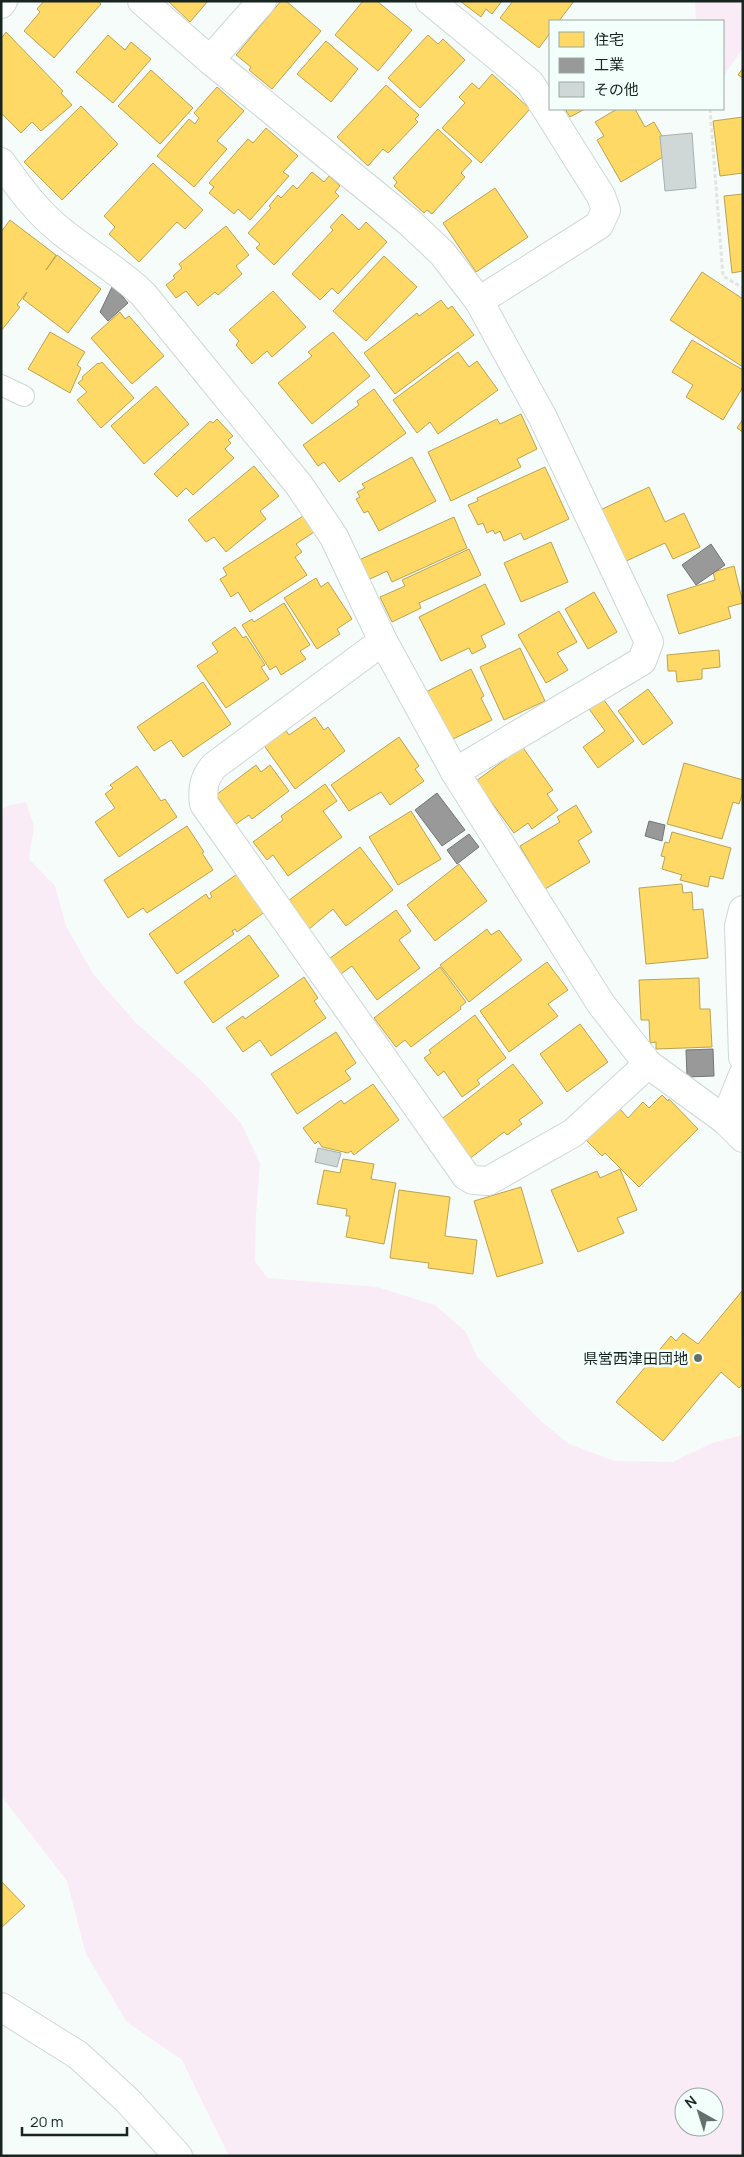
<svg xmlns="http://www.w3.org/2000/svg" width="744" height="2157" font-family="Manrope,'Noto Sans JP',sans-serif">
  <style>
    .green { fill: #faecf7; fill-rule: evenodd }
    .homes { fill: #ffd966; stroke: #baa351 }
    .industry { fill: #999; stroke: #727675 }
    .building { fill: #cfd8d6; stroke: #a6b0ad }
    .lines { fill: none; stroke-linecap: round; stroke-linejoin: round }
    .service-casing { stroke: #ced8d4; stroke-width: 22 }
    .minor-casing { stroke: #ced8d4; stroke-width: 30 }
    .path { stroke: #e2e4e4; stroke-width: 3; stroke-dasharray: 4 2.5; stroke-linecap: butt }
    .service { stroke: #fefffe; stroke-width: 20 }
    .minor { stroke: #fefffe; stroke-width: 28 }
    .poi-dot { fill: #65706c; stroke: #f2fffb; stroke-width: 2 }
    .labels { text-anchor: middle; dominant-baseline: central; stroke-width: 5; stroke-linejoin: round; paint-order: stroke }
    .poi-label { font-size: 15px; fill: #182420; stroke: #f2fffb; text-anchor: end }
  </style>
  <rect width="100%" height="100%" fill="#f5fcfa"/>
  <g class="green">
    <path d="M695,1H743V48L723,77V21H696Z"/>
    <path d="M26,802L34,826L29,859L55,886L66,926L93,974L136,1023L202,1081L241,1123L260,1163L256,1214L255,1262L268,1278L377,1287L435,1305L466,1332L477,1357L541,1421L569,1444L615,1461L673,1462L712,1443L743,1435V2156H229L182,2060L127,2022L86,1954L67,1881L1,1796V811L6,806ZM684,2097H714V2127H684Z"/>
  </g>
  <g class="homes">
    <path d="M44,1H98L101,4L54,58L24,31L40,12L37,9Z"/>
    <path d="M168,1H208L190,22Z"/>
    <path d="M281,1H286L321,31L272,89L249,70L251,67L236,55Z"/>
    <path d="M363,1H377L412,30L378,71L335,35Z"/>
    <path d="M460,1H502L492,14L486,9L481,17Z"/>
    <path d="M513,1H574L559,21H550V33L539,48L500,18Z"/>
    <path d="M6,32L63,91L61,93L72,105L41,131L32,122L21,133L1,113V39Z"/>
    <path d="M108,35L125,50L131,42L151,59L113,103L76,72Z"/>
    <path d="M428,35L438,44L443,39L465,60L420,108L388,78Z"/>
    <path d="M326,41L358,69L331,102L297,74Z"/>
    <path d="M743,68V78L738,75Z"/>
    <path d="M151,70L193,108L160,144L118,106Z"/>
    <path d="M492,74L530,109L481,163L442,128L465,103L459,97L472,83L479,89Z"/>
    <path d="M386,85L419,115L415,119L418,122L388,153L383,149L368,166L337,137Z"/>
    <path d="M217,87L244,111L217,141L227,149L194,187L157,156L189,119L195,124L199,118L194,113Z"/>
    <path d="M81,106L118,144L62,200L24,162Z"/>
    <path d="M565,109H585L570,117Z"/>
    <path d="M617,109H635L645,127L654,122L671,152L621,182L597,140L604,136L595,122Z"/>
    <path d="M743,117V173L720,176L713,121Z"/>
    <path d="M266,128L298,156L283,172L289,176L250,220L238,209L234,214L209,193L214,187L209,183L248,139L253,143Z"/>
    <path d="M438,129L472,161L461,173L465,177L432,214L427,210L424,213L394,186L397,182L393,178Z"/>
    <path d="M153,163L203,210L185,229L177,222L139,262L109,234L115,227L104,216Z"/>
    <path d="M312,172L324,182L329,176L340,186L335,192L339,196L274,265L256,248L260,244L248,233L271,208L269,206L278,195L281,198L293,185L297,189Z"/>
    <path d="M495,188L528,237L476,272L443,223Z"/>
    <path d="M743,194V271L732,273L724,196Z"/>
    <path d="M342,214L359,230L366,222L387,242L338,294L332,288L320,300L292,274L333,230L330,227Z"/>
    <path d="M10,220L56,255L46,270L57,255L101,289L68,333L23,299L27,292L17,305L20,307L1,331V232Z"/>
    <path d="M226,226L249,255L236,266L242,274L218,295L215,292L198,306L186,291L176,298L166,285L175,278L173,276L182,268L179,264Z"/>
    <path d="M384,256L417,287L366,341L333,311Z"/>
    <path d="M702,272L743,299V367L670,320Z"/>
    <path d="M273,291L306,327L272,357L267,351L252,364L236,345L239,341L229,330Z"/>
    <path d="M441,300L448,309L452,306L474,335L395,394L364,353L417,313L419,316Z"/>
    <path d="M120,312L125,319L129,316L164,356L132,384L91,338Z"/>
    <path d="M50,332L85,352L77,365L81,368L70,393L28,369Z"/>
    <path d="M333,332L370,376L312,424L278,383L312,356L308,352Z"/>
    <path d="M692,340L743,370V387L723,420L686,397L693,385L672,372Z"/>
    <path d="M458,352L469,367L477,361L498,390L438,434L430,422L417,433L393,400Z"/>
    <path d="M102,362L134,398L101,428L77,400L87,392L78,383L83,379L82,377L98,363L99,364Z"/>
    <path d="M156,386L189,424L144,464L111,426Z"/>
    <path d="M374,389L406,433L339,482L324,462L318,466L303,445L359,405L357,401Z"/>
    <path d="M521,414L537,449L517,459L521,467L451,501L428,452L497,419L500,424Z"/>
    <path d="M217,419L233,436L228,440L231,443L225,449L234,458L193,495L186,488L177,497L154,474L210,421L213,423Z"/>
    <path d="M743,419V432L737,428Z"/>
    <path d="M412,457L436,501L379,531L368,511L364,513L356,499L360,497L357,492L365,488L362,484Z"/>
    <path d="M254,466L279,496L260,511L266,519L226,552L214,537L206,542L188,520Z"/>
    <path d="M545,467L569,519L524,540L521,533L504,541L500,531L495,534L493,530L487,533L483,523L478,525L468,505L478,501L477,498Z"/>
    <path d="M649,487L665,522L684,513L700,547L673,559L665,543L622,563L598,511Z"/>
    <path d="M303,516L314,532L296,544L302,552L295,557L307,575L250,612L238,592L231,597L220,579L227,575L223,568Z"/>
    <path d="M454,517L467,548L392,582L387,571L368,580L359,560Z"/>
    <path d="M551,542L568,582L521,602L504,563Z"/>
    <path d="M469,549L481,575L419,603L421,608L392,622L380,597L405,586L402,580Z"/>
    <path d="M734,566L743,603L728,607L731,618L679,634L667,595L715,580L713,572Z"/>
    <path d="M316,578L321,587L328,582L352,619L337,629L340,634L317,649L284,598Z"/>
    <path d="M485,584L505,624L481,636L486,647L472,654L469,648L441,661L419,617Z"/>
    <path d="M594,592L617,632L588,649L565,609Z"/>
    <path d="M284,603L310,645L300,651L306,659L281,675L276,666L270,670L242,625L252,619L254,622Z"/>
    <path d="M559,611L577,642L557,653L568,670L546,683L518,635Z"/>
    <path d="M235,627L243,638L246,636L265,665L261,667L269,679L226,708L197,666L218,652L212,643Z"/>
    <path d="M520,648L545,701L504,720L480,667Z"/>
    <path d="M719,650L720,667L702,669V679L677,682L676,671H668L667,655Z"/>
    <path d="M471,669L484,696L481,698L492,720L451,740L426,692Z"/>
    <path d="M203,682L231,724L183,757L171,740L154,751L137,727Z"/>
    <path d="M648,689L673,723L643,745L618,711Z"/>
    <path d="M601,696L634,741L598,768L583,747L605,731L587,706Z"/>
    <path d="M315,717L324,730L328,727L345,751L295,789L263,744L285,729L289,735Z"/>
    <path d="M399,737L419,766L415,769L424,781L390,805L381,792L349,811L331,785Z"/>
    <path d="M519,742L553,790L547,794L558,810L532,829L528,823L514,833L476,781L506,759L504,756Z"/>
    <path d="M684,763L743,780V792L739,804L733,802L722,839L667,824Z"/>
    <path d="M256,765L261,772L270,765L289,791L252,819L249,815L236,824L216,795Z"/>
    <path d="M137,766L161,801L165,799L177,817L119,857L95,822L115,808L105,794L113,788L110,785Z"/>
    <path d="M325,784L337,801L323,811L342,837L288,876L273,855L267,860L253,842L283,820L281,816Z"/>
    <path d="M576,805L592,832L578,841L590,862L545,889L520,846L560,822L557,817Z"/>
    <path d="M411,811L441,859L398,885L369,837Z"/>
    <path d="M187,826L204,852L202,853L213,870L147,913L143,908L128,918L104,880Z"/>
    <path d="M672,832L731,848L723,879L710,876L708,887L680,880L682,875L662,869L665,857L661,856L665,842L669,843Z"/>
    <path d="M360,847L393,890L346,926L333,909L309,929L288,901Z"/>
    <path d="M459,864L487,901L435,941L407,905Z"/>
    <path d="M240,872L266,911L237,932L235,929L232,931L234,934L177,974L149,934L206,894L209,899L212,897L210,893Z"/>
    <path d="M682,884L683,893L692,892L693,910L703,909L708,958L646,964L639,888Z"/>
    <path d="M396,910L411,931L399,940L420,968L377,1000L352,966L338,976L326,961Z"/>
    <path d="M487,929L491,935L499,930L522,960L469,1002L440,965Z"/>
    <path d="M249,935L279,976L213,1023L184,982Z"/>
    <path d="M547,962L568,990L548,1004L558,1016L509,1052L480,1011Z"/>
    <path d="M440,967L466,1002L460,1007L461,1009L411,1047L405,1040L396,1047L374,1018Z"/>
    <path d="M304,977L318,998L314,1001L326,1018L271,1056L260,1040L243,1052L226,1028L243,1016L245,1019Z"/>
    <path d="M699,978L700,1009H710L712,1047L656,1049V1042L650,1043L649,1020H641L639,980Z"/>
    <path d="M475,1015L506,1058L477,1080L480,1084L462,1097L444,1071L438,1076L424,1058L431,1053L429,1050Z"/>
    <path d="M580,1024L608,1062L567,1092L540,1054Z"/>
    <path d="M336,1032L356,1063L345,1071L351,1079L297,1114L271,1074Z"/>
    <path d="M513,1064L543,1103L519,1120L522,1124L507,1135L504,1132L468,1160L439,1121Z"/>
    <path d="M373,1084L399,1120L354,1155L351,1151L348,1153L322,1147L318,1141L315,1144L303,1128L341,1100L344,1104Z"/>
    <path d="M662,1095L668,1101L669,1099L698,1129L639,1187L605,1153L602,1156L584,1138L603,1120L606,1122L620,1109L628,1118L643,1102L649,1108Z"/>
    <path d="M343,1159L374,1164L371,1179L396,1183L384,1244L346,1237L350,1216H346L347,1209L317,1204L324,1170L340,1173Z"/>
    <path d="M620,1169L637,1210L617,1218L624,1233L578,1252L551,1190L597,1171L600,1178Z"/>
    <path d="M521,1187L543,1263L497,1277L474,1201Z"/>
    <path d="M399,1190L450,1197L445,1236L477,1240L473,1274L428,1268L429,1263L390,1258Z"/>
    <path d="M742,1291L743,1384L739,1388L721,1372L663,1441L616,1402L671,1336L676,1341L683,1333L698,1344Z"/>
    <path d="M1,1881L25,1906L1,1928Z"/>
  </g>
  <g class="industry">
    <path d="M113,285L128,303L108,321L100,312Z"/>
    <path d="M711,544L725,565L696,585L682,565Z"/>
    <path d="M437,793L465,830L442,846L415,810Z"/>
    <path d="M649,821L665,825L662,841L645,836Z"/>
    <path d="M469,834L479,847L457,864L447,850Z"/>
    <path d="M713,1049L714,1076L687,1077L686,1050Z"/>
  </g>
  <g class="building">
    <path d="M692,133L696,188L665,191L660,136Z"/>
    <path d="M318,1148L341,1153L337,1167L315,1162Z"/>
  </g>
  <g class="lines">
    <defs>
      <path id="service" d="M1,385L24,396"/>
      <g id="minor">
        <path d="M142,1L210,60L409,222L442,253L479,301L543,418L649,642L642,661L455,772"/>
        <path d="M430,1L530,83L601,196L606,210L599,225L479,301"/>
        <path d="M1,4L3,1"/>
        <path d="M210,60L262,1"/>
        <path d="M1,162C19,187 37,212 61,231C88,253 118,270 143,294L299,485L334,537L383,641L455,772L601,1004L648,1064L725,1120L743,1138"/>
        <path d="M383,641L214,766C204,778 202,788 204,804L466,1176L473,1180L488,1181L573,1133L648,1064"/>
        <path d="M743,910L739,926L743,1057"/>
        <path d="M725,1120L743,1075"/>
        <path d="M1,2007L78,2055L128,2101L178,2156"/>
      </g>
    </defs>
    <use href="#service" class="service-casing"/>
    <use href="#minor" class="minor-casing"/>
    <path class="path" d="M710,109L723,276L743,288"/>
    <use href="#service" class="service"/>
    <use href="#minor" class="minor"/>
  </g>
  <circle class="poi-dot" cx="698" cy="1358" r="5"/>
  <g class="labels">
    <g class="poi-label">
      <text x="688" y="1358">県営西津田団地</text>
    </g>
  </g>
  <rect width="744" height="2157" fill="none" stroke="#182420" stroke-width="5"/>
  <rect x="549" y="20" width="175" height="90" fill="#f2fffb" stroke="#9ba7a3"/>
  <rect x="559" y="32" width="25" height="15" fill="#ffd966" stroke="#9ba7a3"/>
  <text x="594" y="45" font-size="15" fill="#182420">住宅</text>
  <rect x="559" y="58" width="25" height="15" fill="#999999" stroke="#9ba7a3"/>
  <text x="594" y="70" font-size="15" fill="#182420">工業</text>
  <rect x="559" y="82" width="25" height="15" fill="#cfd8d6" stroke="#9ba7a3"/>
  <text x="594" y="95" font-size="15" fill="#182420">その他</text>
  <g transform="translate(699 2112) rotate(321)"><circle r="24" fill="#f2fffb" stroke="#9ba7a3"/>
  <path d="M0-4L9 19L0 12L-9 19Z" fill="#65706c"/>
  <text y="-8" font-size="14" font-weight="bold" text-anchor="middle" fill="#182420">N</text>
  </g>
  <path d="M22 2127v8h105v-8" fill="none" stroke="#182420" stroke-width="2.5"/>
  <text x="30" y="2127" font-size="15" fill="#182420" stroke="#f2fffb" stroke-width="4" paint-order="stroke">20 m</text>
</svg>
